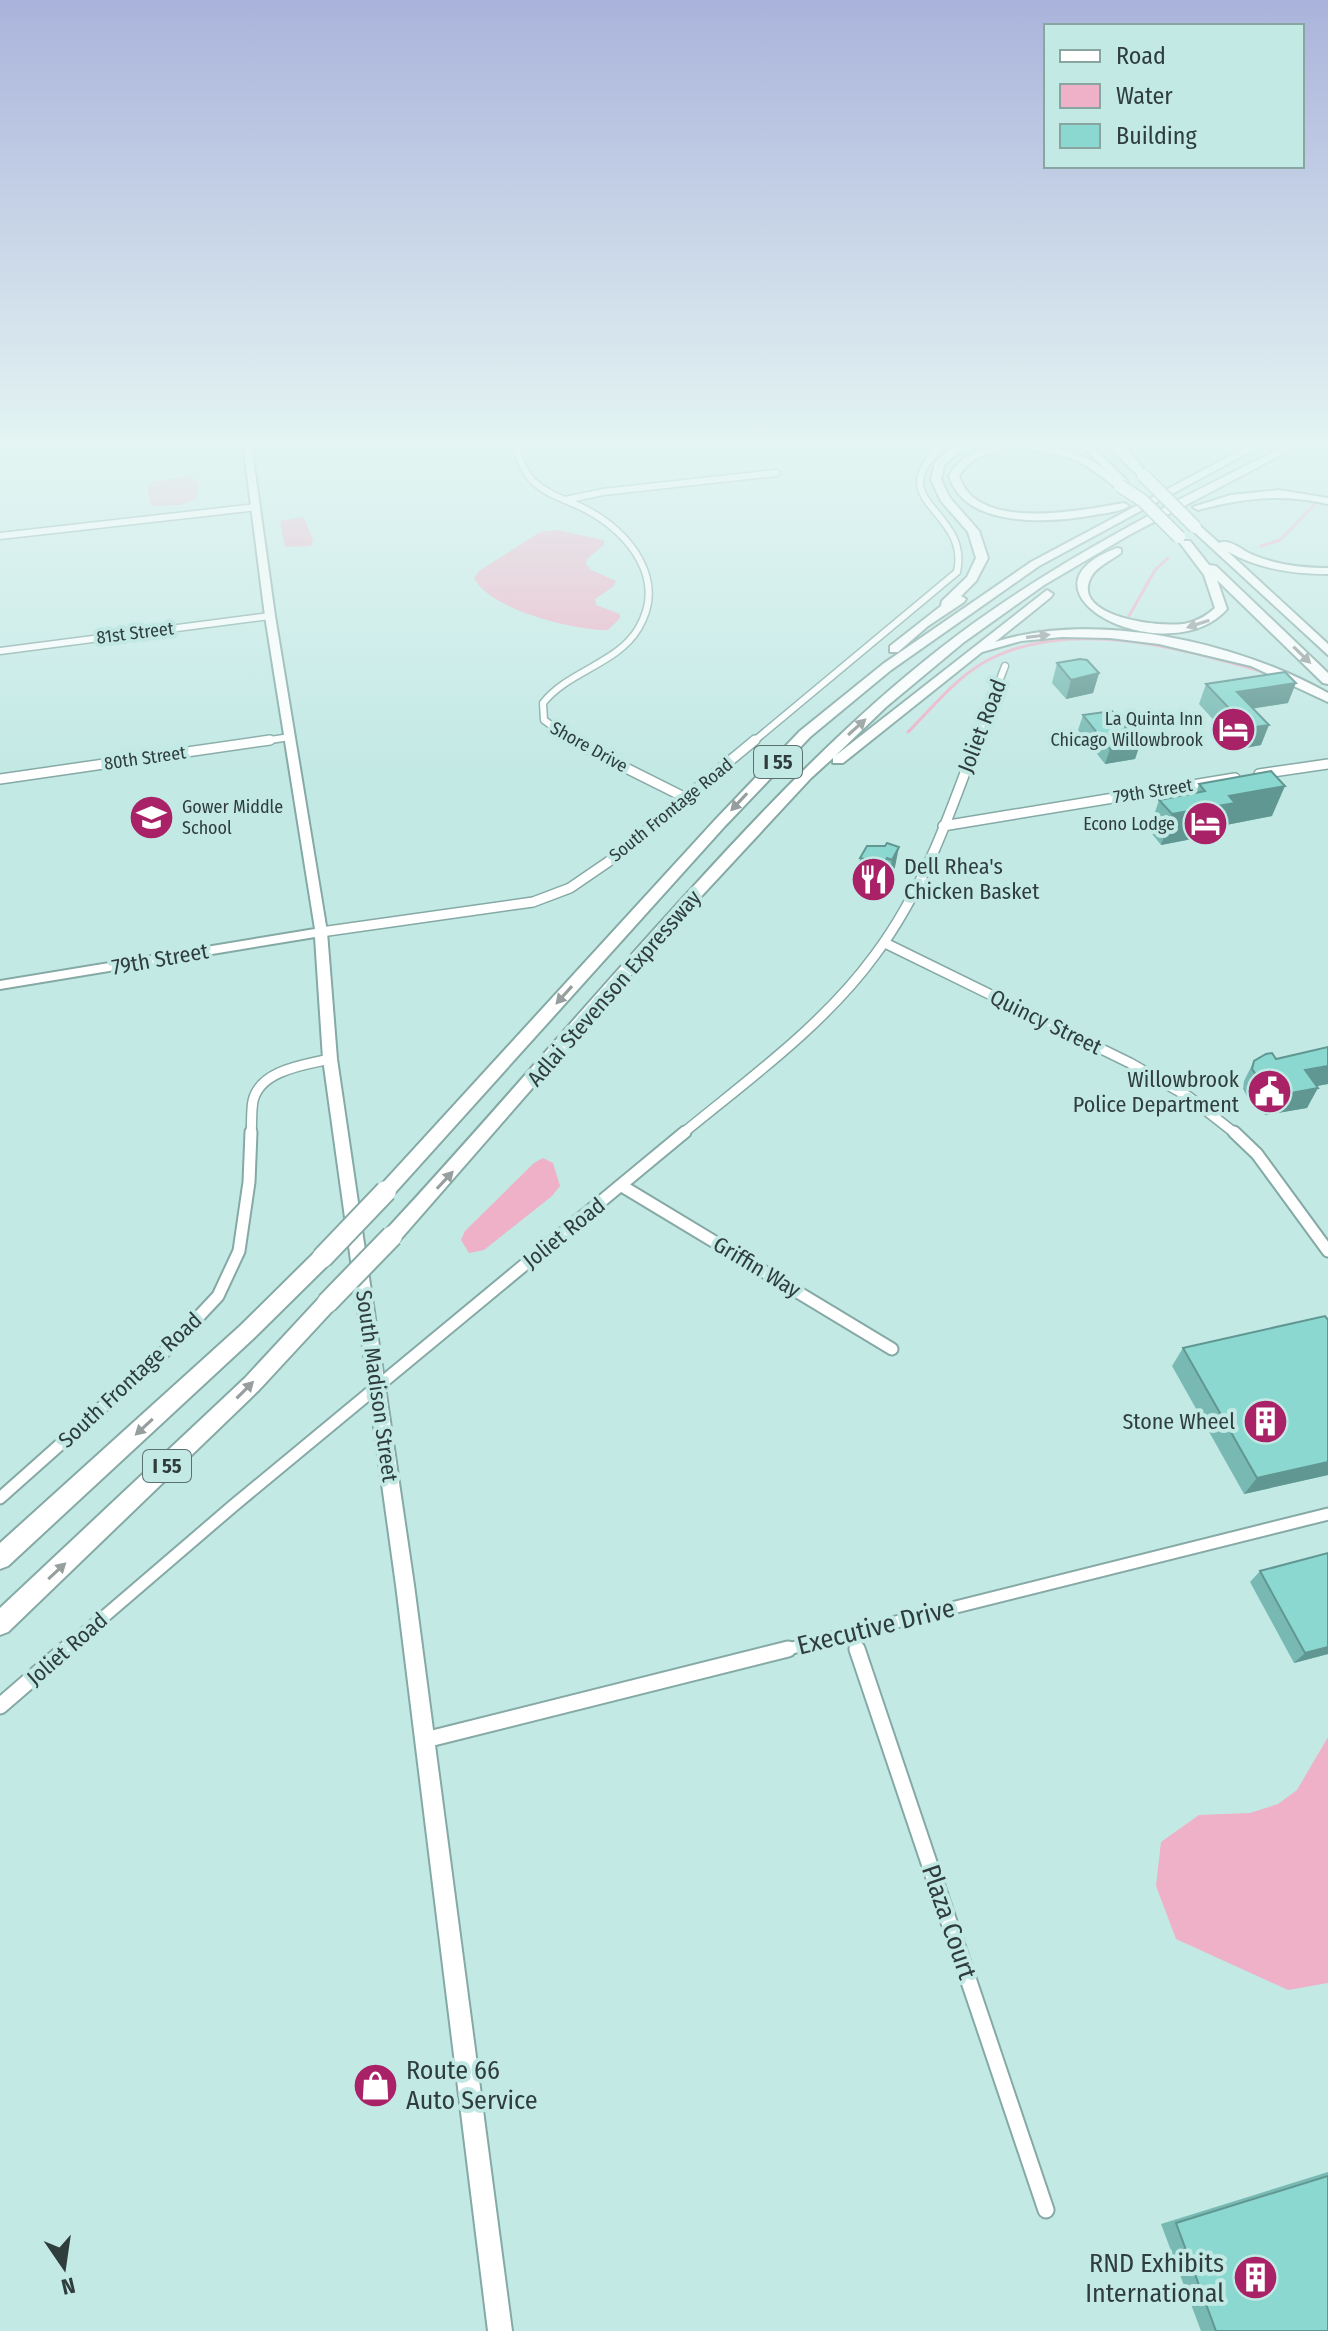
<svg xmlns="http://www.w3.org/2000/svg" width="1328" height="2331" font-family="'Fira Sans Condensed',sans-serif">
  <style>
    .water { fill: #eeb1c7 }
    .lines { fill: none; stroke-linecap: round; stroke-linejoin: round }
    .stream { stroke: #eeb1c7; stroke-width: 3 }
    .street-far3-casing { stroke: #85a9a5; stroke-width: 9 }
    .street-far2-casing { stroke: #85a9a5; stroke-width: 12 }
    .street-far1-casing { stroke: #85a9a5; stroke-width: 15 }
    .street-casing { stroke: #85a9a5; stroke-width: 19 }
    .secondary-casing { stroke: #85a9a5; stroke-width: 4 }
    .primary-casing { stroke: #85a9a5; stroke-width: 4 }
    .highway-casing { stroke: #85a9a5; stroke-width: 4 }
    .street-far3 { stroke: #fff; stroke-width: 6 }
    .street-far2 { stroke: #fff; stroke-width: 9 }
    .street-far1 { stroke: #fff; stroke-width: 11 }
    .street { stroke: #fff; stroke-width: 15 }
    .secondary { fill: #fff; fill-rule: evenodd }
    .primary { fill: #fff; fill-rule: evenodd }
    .highway { fill: #fff; fill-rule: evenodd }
    .highway-bridge-far1-casing { stroke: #85a9a5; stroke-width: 15; stroke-linecap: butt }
    .highway-bridge-casing { stroke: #85a9a5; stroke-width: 24; stroke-linecap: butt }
    .highway-bridge-far1 { stroke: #fff; stroke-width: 12 }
    .highway-bridge { stroke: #fff; stroke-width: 20 }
    .wall { fill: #78bab3 }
    .shaded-wall { fill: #619792 }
    .building { fill: #8bd8d0; stroke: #619792; stroke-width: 2 }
    .oneway { fill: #979e9e }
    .labels { text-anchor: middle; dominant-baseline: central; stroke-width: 8; stroke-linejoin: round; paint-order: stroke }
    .far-street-label { font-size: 18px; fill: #2f3e3d; stroke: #c3e9e5 }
    .far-poi-label { font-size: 18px; fill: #2f3e3d; stroke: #c3e9e5; text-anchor: end }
    .shield { fill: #c3e9e5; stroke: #5b716f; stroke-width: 2 }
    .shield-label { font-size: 20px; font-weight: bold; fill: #2f3e3d }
    .street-label { font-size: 22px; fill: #2f3e3d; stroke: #c3e9e5 }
    .poi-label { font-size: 22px; fill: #2f3e3d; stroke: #c3e9e5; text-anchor: end }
    .near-street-label { font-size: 26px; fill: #2f3e3d; stroke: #c3e9e5 }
    .near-poi-label { font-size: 26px; fill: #2f3e3d; stroke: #c3e9e5; text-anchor: start }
  </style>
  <rect width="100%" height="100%" fill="#c3e9e5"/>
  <g class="water">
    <path d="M191,476L199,484L196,499L181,505L151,506L147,487L152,482Z"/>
    <path d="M304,517L313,540L311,546L285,547L280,521Z"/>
    <path d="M557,530L604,540V545L587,559L586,564L591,570L616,581L614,586L595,599L596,605L620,614V618L608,630C573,630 490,610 474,578L479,571L540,532Z"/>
    <path d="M543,1158L553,1163L560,1186L552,1196L484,1250L469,1253L461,1240L465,1231L534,1163Z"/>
    <path d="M1328,1737V1983L1288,1990L1176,1939L1156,1886L1161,1842L1199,1815L1250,1813L1278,1804L1297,1790Z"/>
  </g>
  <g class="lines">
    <g class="stream">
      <path d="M1261,546L1280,540L1317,502"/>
      <path d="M1129,616L1155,570L1168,558"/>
      <path d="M908,732C933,707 958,675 990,659C1074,617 1183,649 1267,673"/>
    </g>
    <defs>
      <g id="street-far3">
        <path d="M514,443C519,456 523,471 533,481C548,496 569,500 587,510C629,532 668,580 638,629C617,664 568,671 543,703L544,720L574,742"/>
        <path d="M565,500L603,492L776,473"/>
        <path d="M0,536L257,507"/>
        <path d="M0,651L270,616"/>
        <path d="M257,742L290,737"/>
        <path d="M753,742L957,572C971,508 876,502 946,443"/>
        <path d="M976,742L1005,666"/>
      </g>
      <g id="street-far2">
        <path d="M570,740L686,798"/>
        <path d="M1259,774L1328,764"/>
        <path d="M0,779L270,740"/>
        <path d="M943,826L1235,778"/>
        <path d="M321,932L533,902L570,888L608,862L755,740"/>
        <path d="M885,943L1130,1063L1189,1097L1236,1134"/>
        <path d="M251,1134C252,1124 251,1111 253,1101C260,1070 304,1065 330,1059"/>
        <path d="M682,1134C749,1079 824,1025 875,955C923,891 950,814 977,740"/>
      </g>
      <g id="street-far1">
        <path d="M1234,1132L1257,1154L1328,1251"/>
        <path d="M622,1186L892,1349"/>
        <path d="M0,1498L172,1345L218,1296L239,1251L249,1182L251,1132"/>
        <path d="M852,1633L858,1651"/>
        <path d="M64,1651L233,1506L685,1132"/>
        <path d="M780,1651L1328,1514"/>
      </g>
      <g id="street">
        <path d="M857,1649L1046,2210"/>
        <path d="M0,1706L66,1649"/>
        <path d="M425,1740L788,1649"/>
      </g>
      <path id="secondary" d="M243,443H251L275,616L327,932L337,1059L414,1585L512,2331H488L396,1585L323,1059L315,937L0,989V981L315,929L265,616Z"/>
      <g id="primary">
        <path d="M1079,443H1089L1128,482V486H1122Z"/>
        <path d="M1105,443H1115L1139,467V471H1133Z"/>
      </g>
      <g id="highway">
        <path d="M958,443H969L944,465L941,480L950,498L979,531L988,558L976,581L961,596L966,599L964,602L928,626L898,652H890V646L941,606L942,601L967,577L976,558L968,532L941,501L931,480L935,462Z"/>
        <path d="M1113,443H1123L1148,475L1147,477H1139Z"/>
        <path d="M1254,443H1266L1039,566L891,670L810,737L725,826L392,1196H380L377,1191L380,1186L715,820L800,731L883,664L1031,562Z"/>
        <path d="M1291,443H1304L1129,535L1044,585L964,642L886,707L835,756L1047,590L1053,594L1051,597L995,642C1096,610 1237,642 1328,693V702L1251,666L1159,644L1110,638L1062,637L1021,641L982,652L843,763H833V758L811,778L671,929L399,1241H385L383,1236L385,1231C489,1119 587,1002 690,890C773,799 860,708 959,634C1062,557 1177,500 1291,443Z"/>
        <path d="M1009,445C1052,445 1094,453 1125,486L1116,488C1104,478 1090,467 1075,460C1042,447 979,440 959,476C977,533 1082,510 1124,503L1129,506C1120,512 1105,513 1094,515C1051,523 965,529 949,476C963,452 983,448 1009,445Z"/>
        <path d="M1279,490L1328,498V504C1282,493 1243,498 1198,510L1193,507L1231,495Z"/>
        <path d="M1191,525H1199L1219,543C1230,538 1242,551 1253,555C1277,565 1302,568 1328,568V574C1293,574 1258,569 1227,551L1328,644V655L1191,529Z"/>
        <path d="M1182,541H1190L1209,565L1216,566L1328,673V684L1323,683L1217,580L1227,609C1168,675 1002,591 1117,548L1121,549V553C1112,560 1097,566 1091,577C1069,618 1165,629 1188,623C1199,620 1206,616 1215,608L1204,575L1180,543Z"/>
        <path d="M322,1250L329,1252L332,1258L329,1264L254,1338L8,1566L0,1569V1543L240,1326L315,1252Z"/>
        <path d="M327,1295L334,1297L337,1303L334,1309L259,1390L8,1632L0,1635V1608L245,1378L320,1297Z"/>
      </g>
    </defs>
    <use href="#street-far3" class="street-far3-casing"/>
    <use href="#street-far2" class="street-far2-casing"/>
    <use href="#street-far1" class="street-far1-casing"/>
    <use href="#street" class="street-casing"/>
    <use href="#secondary" class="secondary-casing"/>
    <use href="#primary" class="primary-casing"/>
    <use href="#highway" class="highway-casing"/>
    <use href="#street-far3" class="street-far3"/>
    <use href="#street-far2" class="street-far2"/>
    <use href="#street-far1" class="street-far1"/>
    <use href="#street" class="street"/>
    <use href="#secondary" class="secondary"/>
    <use href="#primary" class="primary"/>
    <use href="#highway" class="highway"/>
    <defs>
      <g id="highway-bridge-far1">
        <path d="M1143,475L1195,527"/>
        <path d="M1120,486L1142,500L1179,537"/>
      </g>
      <g id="highway-bridge">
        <path d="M322,1258L386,1191"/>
        <path d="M327,1303L392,1236"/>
      </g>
    </defs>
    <use href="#highway-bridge-far1" class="highway-bridge-far1-casing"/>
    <use href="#highway-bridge" class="highway-bridge-casing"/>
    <use href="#highway-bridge-far1" class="highway-bridge-far1"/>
    <use href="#highway-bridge" class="highway-bridge"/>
  </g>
  <g class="wall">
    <path d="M1057,663L1099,673L1093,693L1066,699L1052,683Z"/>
    <path d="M1206,684L1288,703L1253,708L1261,745L1240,749L1199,704Z"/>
    <path d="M1083,715L1140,744L1135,759L1105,764L1078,730Z"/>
    <path d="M1199,784L1272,816L1226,825L1223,833L1161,845L1149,830L1159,800L1196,793Z"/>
    <path d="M885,846L895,867L888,880L884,879L875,895L860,891L862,879L857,878L860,858Z"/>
    <path d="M1328,1047V1084L1317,1086L1307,1108L1265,1115L1251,1095L1247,1096L1243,1089L1244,1081L1254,1061L1276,1059Z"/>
    <path d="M1328,1320V1475L1244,1494L1172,1366L1183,1348Z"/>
    <path d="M1260,1571L1328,1654L1294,1663L1250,1582Z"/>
    <path d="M1328,2172V2331H1201L1161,2224Z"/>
  </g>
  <g class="shaded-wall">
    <path d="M1099,673L1093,693L1066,699L1071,680Z"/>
    <path d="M1296,683L1288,703L1232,712L1237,692Z"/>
    <path d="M1269,725L1261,745L1240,749L1248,728Z"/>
    <path d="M1140,744L1135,759L1105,764L1110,749Z"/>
    <path d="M1285,786L1272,816L1226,825L1223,833L1161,845L1172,814L1229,796Z"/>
    <path d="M899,847L895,867L888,880L892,860Z"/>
    <path d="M887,858L884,879L875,895L878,875Z"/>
    <path d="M1328,1066V1084L1294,1090L1305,1070Z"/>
    <path d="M1261,1075L1251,1095L1247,1096L1257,1076Z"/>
    <path d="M1318,1088L1307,1108L1265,1115L1275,1096Z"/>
    <path d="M1328,1462V1475L1244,1494L1257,1478Z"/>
    <path d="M1328,1647V1654L1294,1663L1305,1653Z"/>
  </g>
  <g class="building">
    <path d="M1080,659L1087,660L1099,673L1071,680L1057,663Z"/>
    <path d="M1285,672L1296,683L1237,692L1269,725L1248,728L1206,684Z"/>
    <path d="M1112,711L1140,744L1110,749L1083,715Z"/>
    <path d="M1271,771L1285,786L1229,796L1235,803L1172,814L1159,800L1205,791L1199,784Z"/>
    <path d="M887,843L899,847L892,860L887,858L878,875L863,871L869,860L860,858L867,846H885Z"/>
    <path d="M1328,1047V1066L1305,1070L1318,1088L1275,1096L1261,1075L1257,1076L1252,1069L1254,1061L1266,1054L1272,1053L1276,1059Z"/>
    <path d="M1325,1316L1328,1320V1462L1257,1478L1183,1348Z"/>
    <path d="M1328,1553V1647L1305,1653L1260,1571Z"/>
    <path d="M1328,2176V2331H1216L1176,2223Z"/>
  </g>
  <defs><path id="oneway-solid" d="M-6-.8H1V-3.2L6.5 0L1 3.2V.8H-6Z" transform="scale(2)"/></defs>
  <g class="oneway">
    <use href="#oneway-solid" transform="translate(1198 624) rotate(162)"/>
    <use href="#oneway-solid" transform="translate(1038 636) rotate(-7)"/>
    <use href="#oneway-solid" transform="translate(1302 655) rotate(44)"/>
    <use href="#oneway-solid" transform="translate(857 727) rotate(-42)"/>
    <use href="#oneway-solid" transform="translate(739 802) rotate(133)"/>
    <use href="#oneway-solid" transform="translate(564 995) rotate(132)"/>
    <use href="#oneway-solid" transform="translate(445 1180) rotate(-47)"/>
    <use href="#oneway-solid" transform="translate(245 1390) rotate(-45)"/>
    <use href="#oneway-solid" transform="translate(144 1427) rotate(137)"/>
    <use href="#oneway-solid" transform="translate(57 1571) rotate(-43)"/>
  </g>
  <linearGradient id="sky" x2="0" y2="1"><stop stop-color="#aab3db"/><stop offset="0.58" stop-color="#e4f5f3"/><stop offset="1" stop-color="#e4f5f3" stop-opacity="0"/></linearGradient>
  <rect width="1328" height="769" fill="url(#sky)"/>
  <defs>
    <symbol id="hotel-disc" viewBox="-11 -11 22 22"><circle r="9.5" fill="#a92166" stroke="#c3e9e5"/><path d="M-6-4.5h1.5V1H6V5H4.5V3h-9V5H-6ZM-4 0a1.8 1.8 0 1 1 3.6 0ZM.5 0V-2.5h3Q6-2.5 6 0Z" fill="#fff"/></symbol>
    <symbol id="school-disc" viewBox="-11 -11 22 22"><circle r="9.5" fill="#a92166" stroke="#c3e9e5"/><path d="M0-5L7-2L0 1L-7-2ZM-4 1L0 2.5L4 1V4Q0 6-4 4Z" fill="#fff"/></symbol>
    <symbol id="restaurant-disc" viewBox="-11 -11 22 22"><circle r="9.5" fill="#a92166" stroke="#c3e9e5"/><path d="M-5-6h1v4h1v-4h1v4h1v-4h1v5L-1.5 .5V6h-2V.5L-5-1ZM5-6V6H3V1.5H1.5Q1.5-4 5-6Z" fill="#fff"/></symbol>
    <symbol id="civic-disc" viewBox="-11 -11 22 22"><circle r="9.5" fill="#a92166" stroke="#c3e9e5"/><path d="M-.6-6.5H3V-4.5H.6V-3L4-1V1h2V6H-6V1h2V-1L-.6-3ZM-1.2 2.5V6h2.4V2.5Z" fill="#fff"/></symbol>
    <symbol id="building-disc" viewBox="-11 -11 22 22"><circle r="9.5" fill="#a92166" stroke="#c3e9e5"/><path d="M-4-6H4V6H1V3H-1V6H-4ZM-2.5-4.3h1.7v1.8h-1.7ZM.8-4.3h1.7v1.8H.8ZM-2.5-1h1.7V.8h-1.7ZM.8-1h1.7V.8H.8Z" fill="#fff"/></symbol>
    <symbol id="shop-disc" viewBox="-11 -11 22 22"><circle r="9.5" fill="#a92166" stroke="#c3e9e5"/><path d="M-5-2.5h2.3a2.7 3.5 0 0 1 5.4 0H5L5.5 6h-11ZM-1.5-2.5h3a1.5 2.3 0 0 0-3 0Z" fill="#fff"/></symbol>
  </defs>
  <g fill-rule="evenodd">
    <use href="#hotel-disc" x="1208" y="704" width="51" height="51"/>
    <use href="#school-disc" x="126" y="792" width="51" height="51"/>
    <use href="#hotel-disc" x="1180" y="798" width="51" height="51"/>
    <use href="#restaurant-disc" x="848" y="854" width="51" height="51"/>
    <use href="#civic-disc" x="1244" y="1066" width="51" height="51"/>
    <use href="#building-disc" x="1240" y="1396" width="51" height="51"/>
    <use href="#shop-disc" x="350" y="2060" width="51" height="51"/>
    <use href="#building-disc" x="1230" y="2252" width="51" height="51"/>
  </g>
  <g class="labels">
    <g class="far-street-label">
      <text transform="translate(135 633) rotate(-7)">81st Street</text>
      <text transform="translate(589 747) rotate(29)">Shore Drive</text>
      <text transform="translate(145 758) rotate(-8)">80th Street</text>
      <text transform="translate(1153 791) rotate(-9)">79th Street</text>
      <text transform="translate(671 810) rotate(-39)">South Frontage Road</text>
    </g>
    <g class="far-poi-label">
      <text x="1203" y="719">La Quinta Inn<tspan x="1203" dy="21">Chicago Willowbrook</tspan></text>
      <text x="182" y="807" text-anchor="start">Gower Middle<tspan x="182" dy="21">School</tspan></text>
      <text x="1175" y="824">Econo Lodge</text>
    </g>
    <g class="shield">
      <rect x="754" y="746" width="48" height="32" rx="6"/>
      <rect x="143" y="1450" width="48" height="32" rx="6"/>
    </g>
    <g class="shield-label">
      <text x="778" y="762">I 55</text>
      <text x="167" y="1466">I 55</text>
    </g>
    <g class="street-label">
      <text transform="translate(982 726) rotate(-69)">Joliet Road</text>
      <text transform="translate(160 959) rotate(-10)">79th Street</text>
      <text transform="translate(614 988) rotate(-49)">Adlai Stevenson Expressway</text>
      <text transform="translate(1046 1022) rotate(26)">Quincy Street</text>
      <text transform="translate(564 1233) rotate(-39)">Joliet Road</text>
      <text transform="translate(757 1267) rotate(31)">Griffin Way</text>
      <text transform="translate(130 1380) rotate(-43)">South Frontage Road</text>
      <text transform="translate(377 1386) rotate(82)">South Madison Street</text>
      <text transform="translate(67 1649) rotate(-41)">Joliet Road</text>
    </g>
    <g class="poi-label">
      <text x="904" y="866" text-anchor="start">Dell Rhea's<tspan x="904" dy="25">Chicken Basket</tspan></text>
      <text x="1239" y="1079">Willowbrook<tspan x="1239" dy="25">Police Department</tspan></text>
      <text x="1235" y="1421">Stone Wheel</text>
    </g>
    <g class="near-street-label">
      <text transform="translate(876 1627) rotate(-14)">Executive Drive</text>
      <text transform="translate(949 1922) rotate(71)">Plaza Court</text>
    </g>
    <g class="near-poi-label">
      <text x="406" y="2070">Route 66<tspan x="406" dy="30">Auto Service</tspan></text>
      <text x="1224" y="2263" text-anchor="end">RND Exhibits<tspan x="1224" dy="30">International</tspan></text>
    </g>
  </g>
  <rect x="1044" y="24" width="260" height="144" fill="#c3e9e5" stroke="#88a5a2" stroke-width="2"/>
  <rect x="1060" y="50" width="40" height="12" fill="#ffffff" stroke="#88a5a2" stroke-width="2"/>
  <text x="1116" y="64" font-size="24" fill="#2f3e3d">Road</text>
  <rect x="1060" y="84" width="40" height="24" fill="#eeb1c7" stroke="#88a5a2" stroke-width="2"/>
  <text x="1116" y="104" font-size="24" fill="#2f3e3d">Water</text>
  <rect x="1060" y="124" width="40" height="24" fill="#8bd8d0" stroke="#88a5a2" stroke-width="2"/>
  <text x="1116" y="144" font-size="24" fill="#2f3e3d">Building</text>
  <g transform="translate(64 2267) rotate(167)" stroke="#c3e9e5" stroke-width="6" paint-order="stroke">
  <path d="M0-6L14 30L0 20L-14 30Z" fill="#2f3e3d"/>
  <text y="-12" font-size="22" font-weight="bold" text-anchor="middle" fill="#2f3e3d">N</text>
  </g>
</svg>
